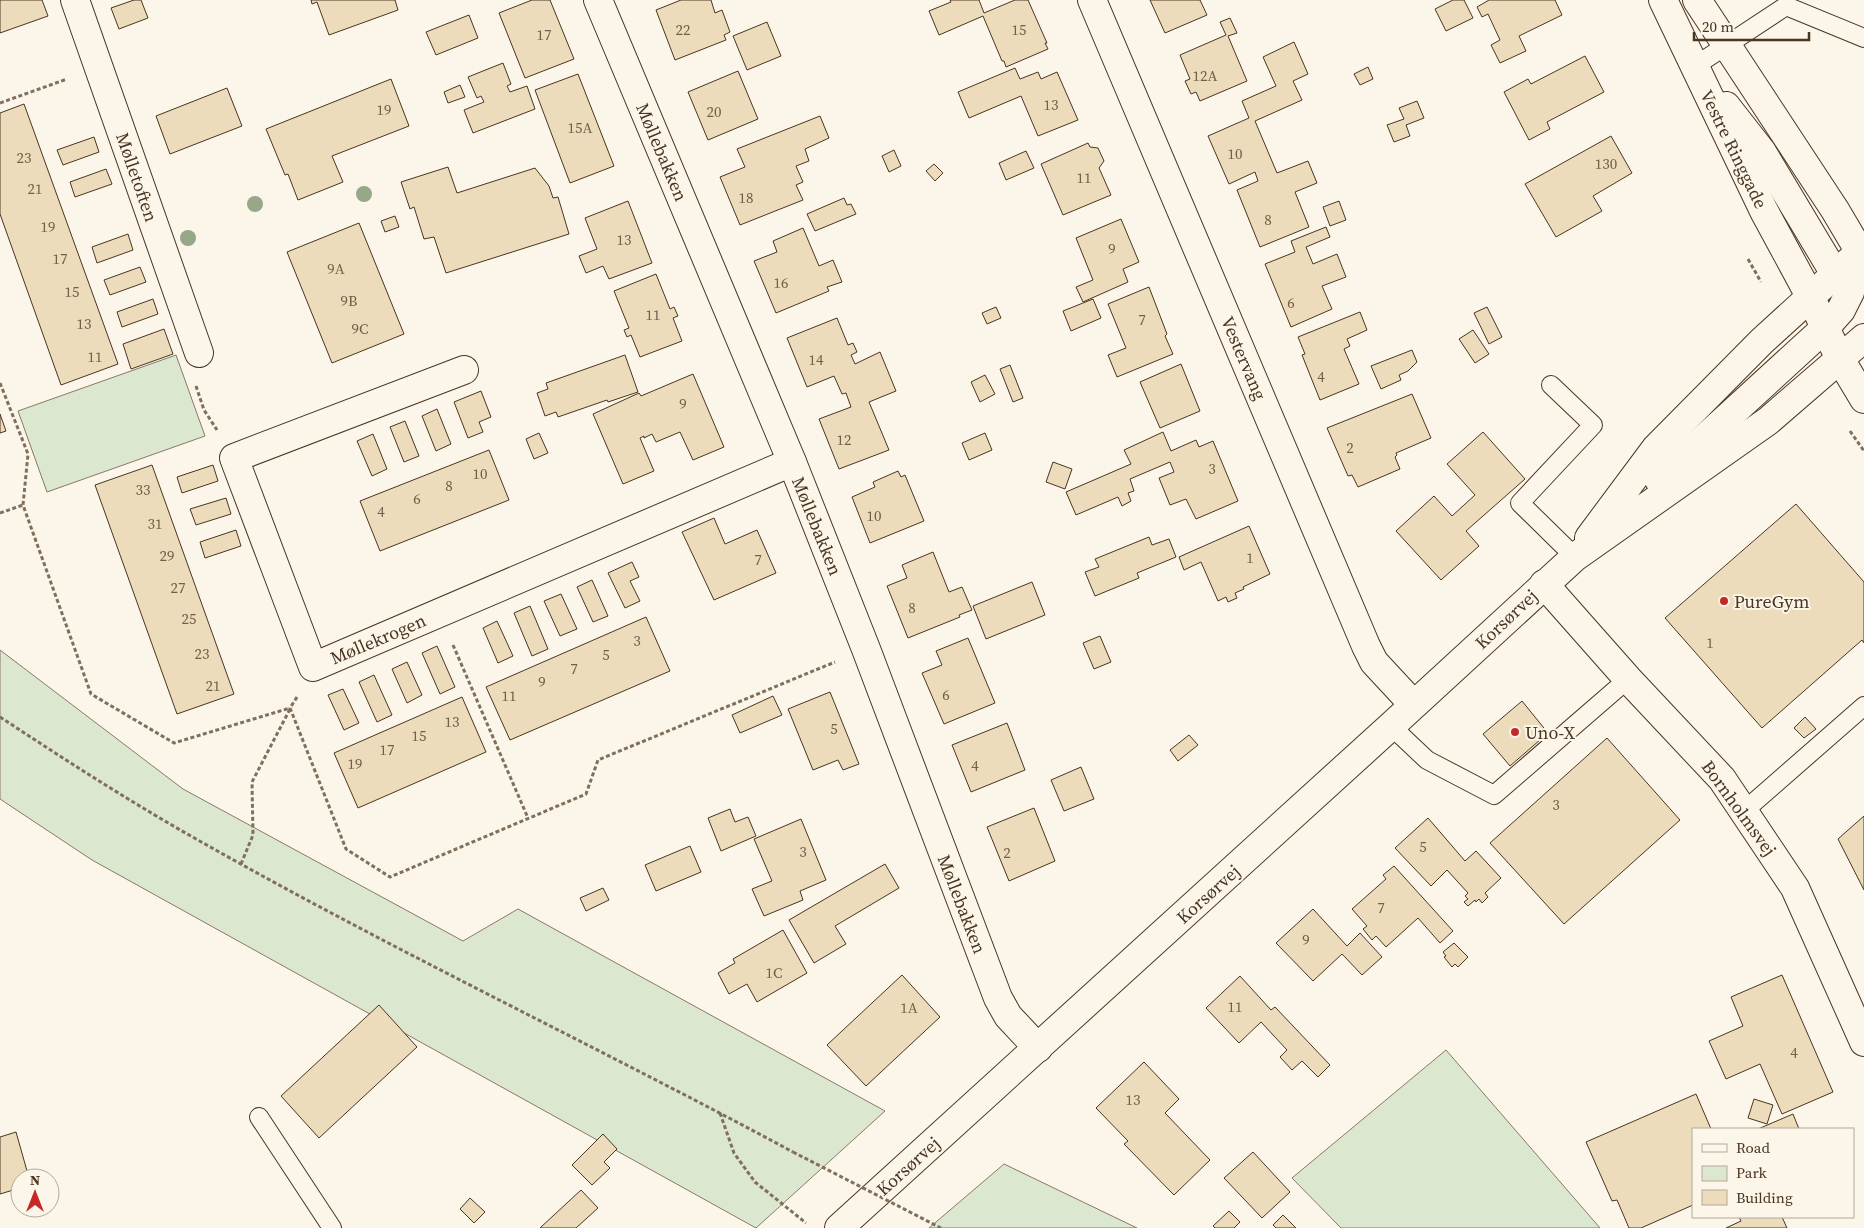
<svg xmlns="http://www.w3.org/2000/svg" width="1864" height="1228" font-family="'Source Serif 4',serif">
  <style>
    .green { fill: #dce7d0; stroke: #887966 }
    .building { fill: #ecdcbc; stroke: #4a3520 }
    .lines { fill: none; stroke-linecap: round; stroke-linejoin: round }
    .lane-casing { stroke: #4a3520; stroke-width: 20 }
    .street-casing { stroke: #4a3520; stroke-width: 30 }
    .secondary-casing { stroke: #4a3520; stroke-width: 30 }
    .path { stroke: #7f6f5c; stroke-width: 3; stroke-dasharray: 4 2.5; stroke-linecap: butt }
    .lane { stroke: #fbf6e9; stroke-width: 18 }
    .street { stroke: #fbf6e9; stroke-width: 28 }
    .secondary { stroke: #fbf6e9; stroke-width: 28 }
    .path-bridge { stroke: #7f6f5c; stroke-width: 3; stroke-dasharray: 4 2.5; stroke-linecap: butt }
    .tree { fill: #96a887 }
    .poi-dot { fill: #c62828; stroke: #fbf6e9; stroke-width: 2 }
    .labels { text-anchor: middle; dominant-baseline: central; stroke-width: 4; stroke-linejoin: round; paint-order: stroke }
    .number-label { font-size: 15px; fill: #725f47 }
    .street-label { font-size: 18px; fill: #4a3520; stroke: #fbf6e9 }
    .poi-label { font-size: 18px; fill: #4a3520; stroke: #fbf6e9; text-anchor: start }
  </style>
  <rect width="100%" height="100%" fill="#fbf6e9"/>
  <g class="green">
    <path d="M176,355L205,436L47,492L18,411Z"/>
    <path d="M0,650L183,789L463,941L518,909L885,1111L756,1228L92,860L0,799Z"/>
    <path d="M1446,1050L1600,1228H1341L1292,1178Z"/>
    <path d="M1004,1164L1137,1228H929Z"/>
  </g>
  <g class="building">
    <path d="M0,0H42L48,16L0,33Z"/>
    <path d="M134,0H141L148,18L119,29L111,8Z"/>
    <path d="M311,0H395L398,10L329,35L317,2L312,4Z"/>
    <path d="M532,0H550L574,59L525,78L499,13Z"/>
    <path d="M681,0H711L715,13L722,10L730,32L724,35L726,40L675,60L656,10Z"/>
    <path d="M950,0H979L984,13L1015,0H1028L1047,43H1045L1048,49L1006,67L1004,61H1002L983,16L939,35L929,11L951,2Z"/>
    <path d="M1150,0H1200L1207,15L1165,33Z"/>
    <path d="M1453,0H1464L1473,18L1446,31L1435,9Z"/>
    <path d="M1489,0H1555L1562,15L1519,36L1526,51L1500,63L1491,45L1500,40L1488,14L1482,17L1477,7Z"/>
    <path d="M469,15L478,38L436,55L426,32Z"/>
    <path d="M1230,18L1237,33L1228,36L1247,81L1200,101L1196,92L1191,94L1185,81L1190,79L1180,55L1226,35L1220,22Z"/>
    <path d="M767,22L781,56L747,70L733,36Z"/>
    <path d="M1294,42L1308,74L1293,81L1302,100L1255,121L1277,173L1308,161L1317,183L1295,192L1309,227L1260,247L1237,190L1258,181L1255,172L1229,184L1208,136L1249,118L1242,101L1276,86L1263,57Z"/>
    <path d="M1585,56L1604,92L1547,122L1550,129L1529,140L1504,92L1528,79L1531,84Z"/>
    <path d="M503,63L511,84L507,86L510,92L527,86L535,109L473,133L464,110L484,102L481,96L477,98L468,77Z"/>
    <path d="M1368,67L1373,79L1360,85L1354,74Z"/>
    <path d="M1015,68L1020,79L1038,72L1041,79L1057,72L1078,120L1038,136L1021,96L969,118L958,92Z"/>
    <path d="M738,71L758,119L708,140L688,92Z"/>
    <path d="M578,74L614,166L570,183L535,90Z"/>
    <path d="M391,79L409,126L332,156L343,182L298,200L288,174L285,175L266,129Z"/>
    <path d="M460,85L465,97L448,103L444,92Z"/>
    <path d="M227,88L242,126L170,154L156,116Z"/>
    <path d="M1417,101L1424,118L1406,125L1410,136L1394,142L1387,125L1404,119L1399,108Z"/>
    <path d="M24,104L118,364L61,385L0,214V113Z"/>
    <path d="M820,116L829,138L805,149L809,161L796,166L803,182L796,185L803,200L740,225L720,177L745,167L737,149Z"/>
    <path d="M1611,136L1632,173L1593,196L1602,211L1556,237L1525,184Z"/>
    <path d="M94,137L99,152L63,165L57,150Z"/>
    <path d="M1088,143L1090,147L1098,148L1104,161L1099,168L1111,195L1063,215L1041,164Z"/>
    <path d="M894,150L901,166L889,172L882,156Z"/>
    <path d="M1026,151L1034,168L1006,180L999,163Z"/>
    <path d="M934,164L943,173L935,181L926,171Z"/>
    <path d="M448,167L457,193L535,168L549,186L553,198L558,197L569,234L446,273L434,237L424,239L414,207L410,209L401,182Z"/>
    <path d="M106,169L112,184L75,197L70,182Z"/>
    <path d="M844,198L847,205L851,204L856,214L815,231L807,214Z"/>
    <path d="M628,201L652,263L609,279L603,266L586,273L579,256L597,249L585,218Z"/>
    <path d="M1339,201L1346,220L1330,226L1323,207Z"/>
    <path d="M395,216L399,227L385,232L381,221Z"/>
    <path d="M1121,219L1139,262L1123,269L1128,282L1083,302L1076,287L1093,280L1076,238Z"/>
    <path d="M359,223L404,334L332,363L287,252Z"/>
    <path d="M1326,227L1330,237L1306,247L1313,264L1337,254L1346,277L1322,286L1332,309L1291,327L1265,264L1295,252L1291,241Z"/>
    <path d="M803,228L819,266L833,260L842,282L827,287L829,291L776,313L754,261L777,252L773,241Z"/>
    <path d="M128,234L133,250L97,263L92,247Z"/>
    <path d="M140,267L146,282L110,295L104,280Z"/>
    <path d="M656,274L670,309L674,307L678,316L673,318L682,341L640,357L631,335L627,337L624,330L629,328L614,291Z"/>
    <path d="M1149,287L1167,334L1165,336L1173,354L1117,377L1108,355L1126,348L1108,304Z"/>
    <path d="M153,299L158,314L122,327L117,312Z"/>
    <path d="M1093,299L1101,318L1071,331L1063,311Z"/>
    <path d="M996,307L1001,318L987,324L982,313Z"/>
    <path d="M1487,307L1502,337L1489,344L1474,313Z"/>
    <path d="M1360,312L1367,330L1347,339L1350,346L1344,349L1359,384L1320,400L1302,355L1305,354L1298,337Z"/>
    <path d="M837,318L848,345L853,343L857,352L851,355L855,364L880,352L896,391L869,402L889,450L839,469L819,419L851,407L846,393L842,394L834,376L807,387L787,338Z"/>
    <path d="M164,329L173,354L131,369L123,344Z"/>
    <path d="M1473,330L1489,354L1475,363L1459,339Z"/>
    <path d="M1412,350L1417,362L1408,371L1399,375L1401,380L1381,389L1371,366Z"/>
    <path d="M625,355L638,392L608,402L607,400L558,417L556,412L545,416L537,393L548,389L546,383Z"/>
    <path d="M1181,364L1200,411L1160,428L1140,382Z"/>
    <path d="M1010,365L1023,398L1013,402L1000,369Z"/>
    <path d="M693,374L724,447L693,460L680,432L656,442L652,434L644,438V436L640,438L654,471L623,484L593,414L639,393L641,396Z"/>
    <path d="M985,375L995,394L980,402L971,382Z"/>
    <path d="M481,391L491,417L479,422L483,432L468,438L454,402Z"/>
    <path d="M1412,394L1431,438L1396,453L1397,455L1395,457L1400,469L1358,487L1352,475L1348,476L1327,428Z"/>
    <path d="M437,409L451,444L436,451L422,416Z"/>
    <path d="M0,414L6,431L0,433Z"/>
    <path d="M405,421L419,456L404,462L390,427Z"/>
    <path d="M1163,432L1171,451L1196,440L1199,447L1213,441L1238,501L1196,519L1186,499L1170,505L1159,478L1174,472L1170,462L1130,479L1134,491L1128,493L1131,501L1122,506L1118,497L1076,515L1066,492L1131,464L1124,450Z"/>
    <path d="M1483,432L1525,479L1466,531L1479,546L1441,580L1396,531L1434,496L1452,516L1475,495L1447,464Z"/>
    <path d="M539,433L548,453L534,459L526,439Z"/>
    <path d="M985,433L992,450L969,460L962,443Z"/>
    <path d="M373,434L387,469L372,476L357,441Z"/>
    <path d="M489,450L509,500L380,551L360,501Z"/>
    <path d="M1053,462L1072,469L1065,489L1046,482Z"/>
    <path d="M152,465L234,694L177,714L95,485Z"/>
    <path d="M213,465L218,481L182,493L177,477Z"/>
    <path d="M898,471L901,477L905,475L924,521L870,543L852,497L875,487L873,482Z"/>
    <path d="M226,498L231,514L196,525L190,509Z"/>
    <path d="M1796,504L1864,582V643L1862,640L1762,728L1665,618Z"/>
    <path d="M714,518L725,544L757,530L776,573L714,600L682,532Z"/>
    <path d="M1249,526L1270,574L1243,587L1244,589L1235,593L1237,598L1228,602L1226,597L1218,601L1201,562L1184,570L1179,557Z"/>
    <path d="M236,530L241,546L205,558L200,542Z"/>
    <path d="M1149,537L1152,545L1169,539L1176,557L1137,573L1139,578L1095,596L1085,572L1099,567L1095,559Z"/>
    <path d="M933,552L949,592L962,587L972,610L959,615L960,617L908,638L887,586L907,578L902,565Z"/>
    <path d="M632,562L639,577L630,581L640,601L625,608L608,573Z"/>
    <path d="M592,580L608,616L593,622L577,587Z"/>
    <path d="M1032,582L1045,615L986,639L973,606Z"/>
    <path d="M561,594L577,629L560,636L544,601Z"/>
    <path d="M530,606L548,649L532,656L514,613Z"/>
    <path d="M646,617L670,671L510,740L486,687Z"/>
    <path d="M497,621L513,656L498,663L483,628Z"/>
    <path d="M1100,636L1111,662L1094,669L1083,643Z"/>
    <path d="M968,638L995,703L944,724L922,673L942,665L936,651Z"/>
    <path d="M437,646L455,687L440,694L422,653Z"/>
    <path d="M407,662L422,695L407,703L392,669Z"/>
    <path d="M374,675L392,715L377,722L359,682Z"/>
    <path d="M343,689L359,723L344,730L328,695Z"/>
    <path d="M830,692L859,764L843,770L838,760L813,770L788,709Z"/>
    <path d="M773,696L782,715L740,733L732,715Z"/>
    <path d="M462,697L486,752L358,808L334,753Z"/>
    <path d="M1522,701L1548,733L1510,766L1483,734Z"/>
    <path d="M1805,717L1816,729L1804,738L1794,728Z"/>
    <path d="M1007,723L1025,770L971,792L952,745Z"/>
    <path d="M1189,735L1198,745L1178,761L1170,750Z"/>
    <path d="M1607,738L1680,820L1564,924L1490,843Z"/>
    <path d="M1081,767L1094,799L1064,811L1051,780Z"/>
    <path d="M1034,808L1055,861L1009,881L987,827Z"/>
    <path d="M730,809L735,822L748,817L756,836L721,851L708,818Z"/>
    <path d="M1864,816V890L1838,839Z"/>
    <path d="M1428,818L1465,861L1476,851L1501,878L1485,893L1488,897L1482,903L1479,899L1476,902L1475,900L1468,906L1464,902L1468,899L1465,896L1468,893L1447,870L1431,886L1395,848Z"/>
    <path d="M801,819L826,880L800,891L803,900L764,916L752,889L772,881L754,839Z"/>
    <path d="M690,846L701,872L656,891L645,865Z"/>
    <path d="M885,864L899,888L835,926L846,944L814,963L789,920Z"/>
    <path d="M1394,866L1453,931L1440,943L1418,918L1386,947L1376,936L1372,940L1363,929L1367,926L1352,909L1386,879L1383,875Z"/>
    <path d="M603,888L609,900L586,911L580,898Z"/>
    <path d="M1313,909L1347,946L1360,933L1382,957L1362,975L1342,954L1313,981L1276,943Z"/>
    <path d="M783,930L807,973L757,1002L747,984L729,994L718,973L735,963L733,959Z"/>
    <path d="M1454,943L1468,957L1458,967L1455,964L1452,967L1444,957L1446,956L1443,952Z"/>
    <path d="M902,975L940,1017L866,1086L827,1045Z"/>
    <path d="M1782,975L1833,1092L1782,1114L1760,1064L1726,1079L1709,1041L1743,1026L1731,997Z"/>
    <path d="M1240,976L1271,1010L1275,1007L1330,1065L1318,1077L1302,1061L1292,1070L1280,1057L1287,1050L1261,1022L1239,1043L1206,1008Z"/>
    <path d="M379,1005L417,1047L319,1138L281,1096Z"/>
    <path d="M1144,1062L1179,1099L1165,1113L1210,1160L1174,1195L1124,1144L1128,1141L1096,1108Z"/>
    <path d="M1696,1094L1711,1129H1693V1205L1641,1228H1629L1617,1200L1612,1201L1586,1142Z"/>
    <path d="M1754,1099L1773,1105L1767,1124L1748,1118Z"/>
    <path d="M1793,1114L1799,1129H1758Z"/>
    <path d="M16,1132L29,1178H20V1188L0,1194V1137Z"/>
    <path d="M603,1134L617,1149L604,1162L610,1168L592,1185L572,1165Z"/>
    <path d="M1253,1152L1290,1192L1262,1218L1224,1178Z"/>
    <path d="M581,1190L598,1208L576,1228H540Z"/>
    <path d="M470,1198L485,1212L474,1223L460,1209Z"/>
    <path d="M1229,1211L1240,1222L1234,1228H1215L1213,1226Z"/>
    <path d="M1283,1215L1296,1228H1276L1273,1225Z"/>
    <path d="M1739,1217H1782L1787,1228H1726L1741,1221Z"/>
  </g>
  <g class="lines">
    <defs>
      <g id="lane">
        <path d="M1695,66L1786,6L1864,38"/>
        <path d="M1551,385L1593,425L1520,503L1575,557"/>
        <path d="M1391,726L1427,760L1494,795L1628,679"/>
        <path d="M1744,811L1864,706"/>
        <path d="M259,1117L332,1228"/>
      </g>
      <g id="street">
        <path d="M75,0L199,353"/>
        <path d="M598,0L792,462L866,649L998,998L1008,1016L1038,1048"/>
        <path d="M1092,0L1366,646L1374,662L1413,704"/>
        <path d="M464,370L234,458L313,667L792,462"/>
        <path d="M1544,584L1628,679L1722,779L1795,888L1864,1042"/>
      </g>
      <g id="secondary">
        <path d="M1663,0L1764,211L1810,296L1840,359L1864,399"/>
        <path d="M1697,0L1835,210L1864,259"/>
        <path d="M1726,106L1762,152L1835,274L1846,287"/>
        <path d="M1659,480L1825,328L1841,310L1850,292L1860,252"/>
        <path d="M1589,538L1656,448L1762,341L1863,249"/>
        <path d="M839,1228L1391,726L1575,557L1768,421L1864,338"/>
      </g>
    </defs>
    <use href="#lane" class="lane-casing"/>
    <use href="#street" class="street-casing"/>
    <use href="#secondary" class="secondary-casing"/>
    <g class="path">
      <path d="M0,103L67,79"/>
      <path d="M1748,259L1761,282"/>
      <path d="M0,383L28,454L23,505L91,694L174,743L290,708"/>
      <path d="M196,386L204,410L217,430"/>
      <path d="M1850,431L1864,451"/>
      <path d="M0,513L23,505"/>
      <path d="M453,645L528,818"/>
      <path d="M297,697L290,708L346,849L390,877L586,794L598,760L835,662"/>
      <path d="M0,717C67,761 135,805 205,844C398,953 598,1047 793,1152"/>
      <path d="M241,864L253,835L252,782L290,709"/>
      <path d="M720,1113L734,1153L755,1182L806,1223"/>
    </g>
    <use href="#lane" class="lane"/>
    <use href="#street" class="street"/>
    <use href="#secondary" class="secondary"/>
    <path class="path-bridge" d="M793,1152L941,1228"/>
  </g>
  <g class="tree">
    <circle cx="364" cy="194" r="8"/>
    <circle cx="255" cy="204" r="8"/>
    <circle cx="188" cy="238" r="8"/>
  </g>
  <g class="poi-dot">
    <circle cx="1724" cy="601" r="5"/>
    <circle cx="1515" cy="732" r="5"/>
  </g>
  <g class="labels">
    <g class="number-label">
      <text x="683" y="29">22</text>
      <text x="1019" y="29">15</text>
      <text x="544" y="34">17</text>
      <text x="1205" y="75">12A</text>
      <text x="1051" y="104">13</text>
      <text x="384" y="109">19</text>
      <text x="714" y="111">20</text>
      <text x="580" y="127">15A</text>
      <text x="1235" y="153">10</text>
      <text x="24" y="157">23</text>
      <text x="1606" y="163">130</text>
      <text x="1084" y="177">11</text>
      <text x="35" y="188">21</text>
      <text x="746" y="197">18</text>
      <text x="1268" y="219">8</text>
      <text x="48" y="226">19</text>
      <text x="624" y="239">13</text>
      <text x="1112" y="248">9</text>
      <text x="60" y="258">17</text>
      <text x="336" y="268">9A</text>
      <text x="781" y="282">16</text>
      <text x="72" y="291">15</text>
      <text x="349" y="300">9B</text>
      <text x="1291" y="302">6</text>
      <text x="653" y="314">11</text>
      <text x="1142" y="319">7</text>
      <text x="84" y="323">13</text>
      <text x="360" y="328">9C</text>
      <text x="95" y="356">11</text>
      <text x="816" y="359">14</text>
      <text x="1321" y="376">4</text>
      <text x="683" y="403">9</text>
      <text x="844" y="439">12</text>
      <text x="1350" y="447">2</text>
      <text x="1212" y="468">3</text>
      <text x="480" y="473">10</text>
      <text x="449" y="485">8</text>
      <text x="143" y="489">33</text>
      <text x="417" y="498">6</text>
      <text x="381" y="511">4</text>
      <text x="874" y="515">10</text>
      <text x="155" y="523">31</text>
      <text x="167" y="555">29</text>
      <text x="1250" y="557">1</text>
      <text x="758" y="559">7</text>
      <text x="178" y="587">27</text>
      <text x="912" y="607">8</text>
      <text x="189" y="618">25</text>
      <text x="637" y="640">3</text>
      <text x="1710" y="642">1</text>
      <text x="202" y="653">23</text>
      <text x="606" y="654">5</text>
      <text x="574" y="668">7</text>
      <text x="542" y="681">9</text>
      <text x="213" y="685">21</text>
      <text x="946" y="694">6</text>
      <text x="509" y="695">11</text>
      <text x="452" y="721">13</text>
      <text x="834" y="728">5</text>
      <text x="419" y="735">15</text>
      <text x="387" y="749">17</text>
      <text x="355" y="763">19</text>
      <text x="975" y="765">4</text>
      <text x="1556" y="804">3</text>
      <text x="1423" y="846">5</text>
      <text x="803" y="851">3</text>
      <text x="1007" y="852">2</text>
      <text x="1381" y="907">7</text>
      <text x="1306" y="939">9</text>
      <text x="774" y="972">1C</text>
      <text x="1235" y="1006">11</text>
      <text x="909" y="1007">1A</text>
      <text x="1794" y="1052">4</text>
      <text x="1133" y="1099">13</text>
    </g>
    <g class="street-label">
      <text transform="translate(1734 149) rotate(64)">Vestre Ringgade</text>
      <text transform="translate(662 152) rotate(67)">Møllebakken</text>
      <text transform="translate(137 177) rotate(71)">Mølletoften</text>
      <text transform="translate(1244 358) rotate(67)">Vestervang</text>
      <text transform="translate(817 526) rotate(68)">Møllebakken</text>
      <text transform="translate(1506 619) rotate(-43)">Korsørvej</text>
      <text transform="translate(378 639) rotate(-23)">Møllekrogen</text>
      <text transform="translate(1739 808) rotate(54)">Bornholmsvej</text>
      <text transform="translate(1208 894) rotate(-42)">Korsørvej</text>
      <text transform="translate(962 904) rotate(69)">Møllebakken</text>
      <text transform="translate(908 1166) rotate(-42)">Korsørvej</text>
    </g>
    <g class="poi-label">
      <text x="1734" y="601">PureGym</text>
      <text x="1525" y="732">Uno-X</text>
    </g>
  </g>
  <rect x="1692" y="1128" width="162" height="90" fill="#fbf6e9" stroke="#b4a999"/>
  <rect x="1702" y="1144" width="25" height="8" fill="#fbf6e9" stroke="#b4a999"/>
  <text x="1736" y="1153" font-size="15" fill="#4a3520">Road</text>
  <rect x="1702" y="1166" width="25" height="15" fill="#dce7d0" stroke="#b4a999"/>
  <text x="1736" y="1178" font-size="15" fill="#4a3520">Park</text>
  <rect x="1702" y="1190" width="25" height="15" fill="#ecdcbc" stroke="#b4a999"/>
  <text x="1736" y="1203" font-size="15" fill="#4a3520">Building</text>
  <g transform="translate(35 1193)"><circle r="24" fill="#fbf6e9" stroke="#b4a999"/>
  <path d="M0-4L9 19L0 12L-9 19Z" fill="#c62828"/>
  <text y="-8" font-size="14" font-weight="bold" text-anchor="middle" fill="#4a3520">N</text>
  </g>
  <path d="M1694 32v8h115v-8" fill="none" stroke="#4a3520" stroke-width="2.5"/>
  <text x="1702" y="32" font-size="15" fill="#4a3520" stroke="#fbf6e9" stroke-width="4" paint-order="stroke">20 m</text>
</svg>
